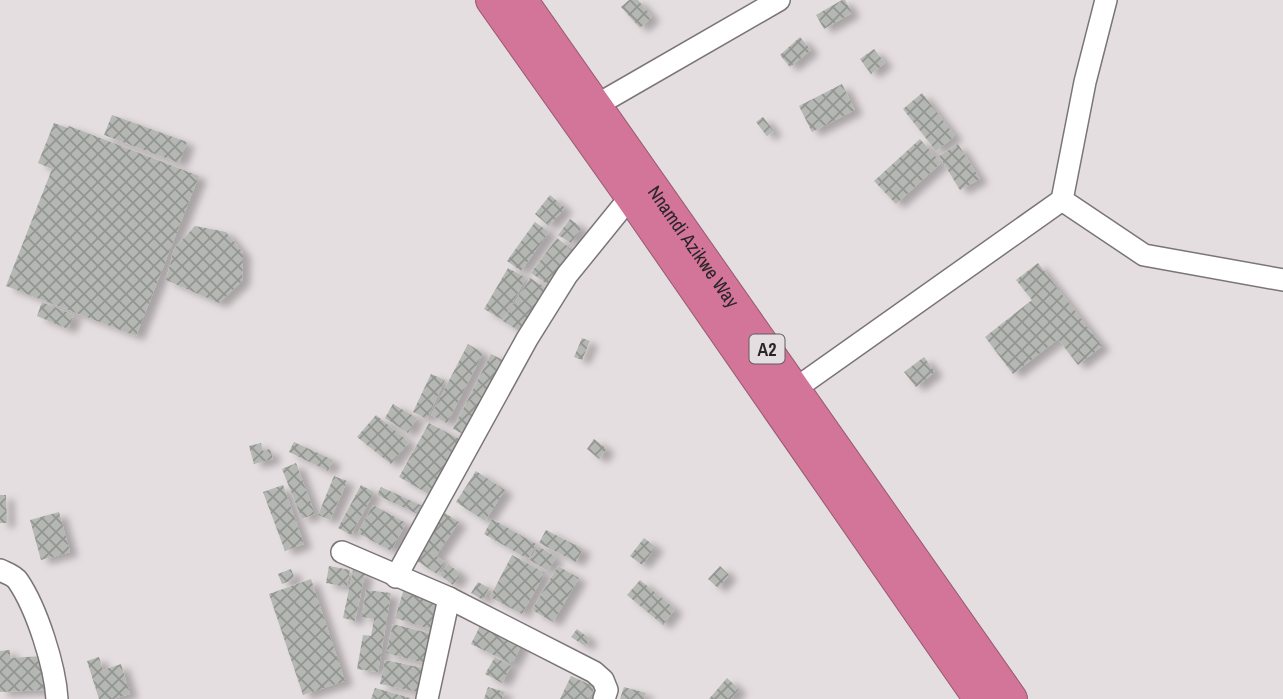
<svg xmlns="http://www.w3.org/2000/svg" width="1283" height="699" font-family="'Archivo Narrow',sans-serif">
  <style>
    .building { fill: url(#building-cross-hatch); filter: url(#shadow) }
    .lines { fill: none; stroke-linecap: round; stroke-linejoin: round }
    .minor-casing { stroke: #7b7577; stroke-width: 24 }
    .highway-casing { stroke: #985970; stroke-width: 34 }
    .minor { stroke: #fff; stroke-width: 21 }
    .highway { stroke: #d37598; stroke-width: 32 }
    .labels { text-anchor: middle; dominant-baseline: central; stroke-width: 5; stroke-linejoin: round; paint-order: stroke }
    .shield { fill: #e5dee0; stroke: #615d5e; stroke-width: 2 }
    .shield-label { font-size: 18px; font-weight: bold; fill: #292627 }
    .street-label { font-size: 19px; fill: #292627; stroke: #e5dee0 }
  </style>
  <defs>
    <pattern id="building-cross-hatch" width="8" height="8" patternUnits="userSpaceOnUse" patternTransform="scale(1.75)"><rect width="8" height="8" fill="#b4b7b2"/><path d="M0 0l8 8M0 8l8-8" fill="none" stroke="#929591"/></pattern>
    <filter id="shadow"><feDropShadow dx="8" dy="4.5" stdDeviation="3.5" flood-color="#0004"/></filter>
  </defs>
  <rect width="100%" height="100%" fill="#e5dee0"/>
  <g class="building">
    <path d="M629,0H638L652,17L640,28L621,7Z"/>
    <path d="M842,0H845L852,13L824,29L816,15Z"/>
    <path d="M800,37L811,50L790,67L780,55Z"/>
    <path d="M874,49L885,63L871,74L860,59Z"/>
    <path d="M842,84L855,110L812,132L799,106Z"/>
    <path d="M922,93L955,136L936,151L903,109Z"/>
    <path d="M112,115L187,142L179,163L104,135Z"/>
    <path d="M763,117L774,131L767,136L756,122Z"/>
    <path d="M54,123L68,128L69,126L199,176L136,336L6,286L52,169L38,163Z"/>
    <path d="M920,139L941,163L896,204L874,181Z"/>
    <path d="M958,144L980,179L960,190L939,156Z"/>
    <path d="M550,195L565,208L549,226L535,214Z"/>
    <path d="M570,219L582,228L571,243L558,235Z"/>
    <path d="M535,222L549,232L521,271L507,261Z"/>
    <path d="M195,226L226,232L243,253L242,281L219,303L166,280L174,249Z"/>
    <path d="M557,238L572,250L547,284L531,273Z"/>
    <path d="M1038,263L1102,346L1078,365L1058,339L1013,374L985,337L1032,300L1016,280Z"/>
    <path d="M508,268L526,278L503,320L484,309Z"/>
    <path d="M530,278L546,288L519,331L503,321Z"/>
    <path d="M42,302L74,315L68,329L37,316Z"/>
    <path d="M582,338L590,341L582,360L574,357Z"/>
    <path d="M468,344L483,353L447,423L431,415Z"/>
    <path d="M491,354L503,360L465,435L453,429Z"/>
    <path d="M924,357L935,372L916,387L904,372Z"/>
    <path d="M431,374L445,380L427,419L413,412Z"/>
    <path d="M393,404L417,418L408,433L385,418Z"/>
    <path d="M376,415L409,442L391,464L357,437Z"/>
    <path d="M429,423L463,441L432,496L399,477Z"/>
    <path d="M594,439L607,449L599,459L587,449Z"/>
    <path d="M294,442L333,460L328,471L289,452Z"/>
    <path d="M261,443L263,451L270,449L273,459L254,464L249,446Z"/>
    <path d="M296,463L315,514L302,519L282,469Z"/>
    <path d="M476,471L505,490L485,521L456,502Z"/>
    <path d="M334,476L347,481L330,520L318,515Z"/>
    <path d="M283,485L304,544L285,551L263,492Z"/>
    <path d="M361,485L374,492L351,535L338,528Z"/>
    <path d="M381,487L427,508L422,516L377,495Z"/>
    <path d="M0,495H6L7,523H0Z"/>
    <path d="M373,505L406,523L391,551L358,533Z"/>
    <path d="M59,512L70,552L41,560L30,520Z"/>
    <path d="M445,513L459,522L436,556L445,562L437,574L414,559Z"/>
    <path d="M492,519L536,544L528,559L484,534Z"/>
    <path d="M546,530L583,549L576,562L539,543Z"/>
    <path d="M644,538L656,547L642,565L630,556Z"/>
    <path d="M538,546L556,557L548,571L530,560Z"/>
    <path d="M512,555L545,573L522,614L490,597Z"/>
    <path d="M448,564L461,574L453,585L440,575Z"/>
    <path d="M329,566L350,570L347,587L326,583Z"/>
    <path d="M558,566L579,578L553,622L532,610Z"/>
    <path d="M720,566L729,575L718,588L708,579Z"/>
    <path d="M291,569L295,579L282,584L278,574Z"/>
    <path d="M353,570L365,573L355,621L343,618Z"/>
    <path d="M311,579L345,681L303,695L269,594Z"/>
    <path d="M640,580L675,609L663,625L627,595Z"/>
    <path d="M478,582L489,588L483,600L471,593Z"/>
    <path d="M404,589L442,601L433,630L395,618Z"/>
    <path d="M366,590L391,593L378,672L357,669L363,635L371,636L374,619L362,617Z"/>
    <path d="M482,622L523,642L512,664L471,644Z"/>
    <path d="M393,624L432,634L424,663L386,653Z"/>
    <path d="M577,629L590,639L585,646L571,637Z"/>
    <path d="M10,650V658L44,656L45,690L0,692V651Z"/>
    <path d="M99,657L103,670L121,664L130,694L113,699H99L87,661Z"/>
    <path d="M495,657L511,666L502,683L485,674Z"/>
    <path d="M385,660L423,668L418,692L380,684Z"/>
    <path d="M571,676L595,687L589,699H560Z"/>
    <path d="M727,678L739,689L731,699H709Z"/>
    <path d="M488,687L505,692L502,699H484Z"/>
    <path d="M624,687L646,693L644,699H620Z"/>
    <path d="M375,688L410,698V699H371Z"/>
  </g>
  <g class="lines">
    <defs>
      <g id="minor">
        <path d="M1106,0L1085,82L1062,200L1144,255L1283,280"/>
        <path d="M595,106L779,0"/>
        <path d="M795,389L1062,200"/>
        <path d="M342,552L449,598L594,672L603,680L607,690L604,699"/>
        <path d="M0,570C6,573 14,575 18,581C37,609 55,666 57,699"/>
        <path d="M396,577L527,339L567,275L631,196"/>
        <path d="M427,699L449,598"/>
      </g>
      <g id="highway">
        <path d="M492,0L631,196L980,699"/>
        <path id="s1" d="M521,0L1011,699"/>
      </g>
    </defs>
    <use href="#minor" class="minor-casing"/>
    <use href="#highway" class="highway-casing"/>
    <use href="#minor" class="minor"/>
    <use href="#highway" class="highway"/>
  </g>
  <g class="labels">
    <rect class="shield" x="749.5" y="334.5" width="35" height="29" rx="5"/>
    <g class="shield-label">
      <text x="767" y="349">A2</text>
    </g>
    <g class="street-label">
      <text stroke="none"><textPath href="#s1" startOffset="301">Nnamdi Azikwe Way</textPath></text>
    </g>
  </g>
</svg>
